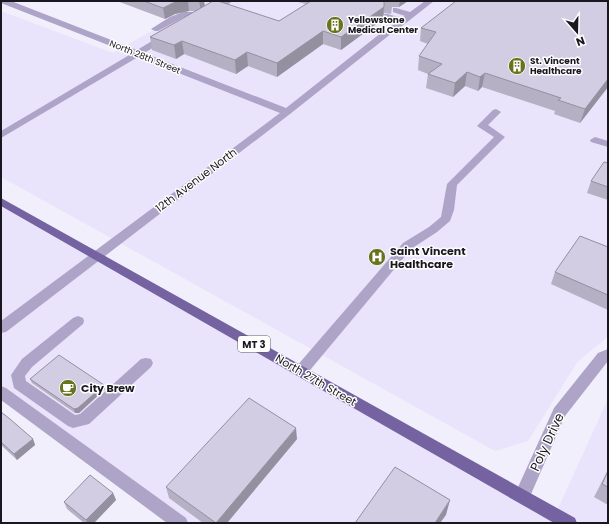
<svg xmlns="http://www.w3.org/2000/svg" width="609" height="524" font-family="Poppins,sans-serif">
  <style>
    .built { fill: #e9e3fb }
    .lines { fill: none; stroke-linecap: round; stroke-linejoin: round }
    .minor { fill: #ada4c7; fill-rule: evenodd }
    .major { fill: #7562a0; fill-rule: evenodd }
    .wall { fill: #b5b0c4 }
    .shaded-wall { fill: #9490a0 }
    .building { fill: #d3cde4; stroke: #9490a0 }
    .labels { text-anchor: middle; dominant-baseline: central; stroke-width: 3; stroke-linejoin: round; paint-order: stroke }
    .far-poi-label { font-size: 9px; font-weight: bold; fill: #19171f; stroke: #fefefe; text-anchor: start }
    .far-street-label { font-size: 9px; fill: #19171f; stroke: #fefefe }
    .shield { fill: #fefefe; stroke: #5e5c62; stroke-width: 1 }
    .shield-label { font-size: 10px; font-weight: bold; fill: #19171f }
    .street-label { font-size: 11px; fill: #19171f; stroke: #fefefe }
    .poi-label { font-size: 11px; font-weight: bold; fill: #19171f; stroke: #fefefe; text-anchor: start }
    .near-street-label { font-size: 13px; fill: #19171f; stroke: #fefefe }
  </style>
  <rect width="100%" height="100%" fill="#f2effc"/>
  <g class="built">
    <path d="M177,1H608V337L578,361L528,441L495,451L1,177V11L113,53L193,7Z"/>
    <path d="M1,201L555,515L608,399V523H183L1,391Z"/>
  </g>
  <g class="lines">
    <g class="minor">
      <path d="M1,1H11L137,50L162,35H168L169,37L168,39L144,53L286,108L386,29H391V26L397,22L384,18V14H387L402,18L405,16L393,12V8H396L410,12L425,1H434L397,30H392V33L290,114L6,332L1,333V321L280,113L138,57L1,138V131L131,54L1,3Z"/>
      <path d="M223,1H233L214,13H208L207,11Z"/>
      <path d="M183,12H196L207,16L203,18L184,17L158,31H155L151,29L170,17Z"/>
      <path d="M496,109L501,112L488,125L505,137L457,185L454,210L450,221L437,232L411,249L306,375L301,377L296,375L294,371L296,367L403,243L429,227L441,217L447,184L494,137L477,126L493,110Z"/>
      <path d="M595,137L608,141V147L591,142L590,140Z"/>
      <path d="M78,316L83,318L84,321L83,324L32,367L25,376L26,381L75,415L80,414L141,359L146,358L151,359L153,363L151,367L89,424L73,428L68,426L14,388L11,375L22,359L73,318Z"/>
      <path d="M608,349V361L565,416L528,501L522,503L516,501L514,496L554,408L598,353Z"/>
      <path d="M1,386L6,388L186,518L188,523H167L1,400Z"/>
    </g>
    <path class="major" d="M1,198L575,518L577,523H554L1,206Z"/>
  </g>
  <g class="wall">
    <path d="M117,1H204L205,6L279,21L306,4L294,1H408L399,7H392L391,14L384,13L383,19L341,50L323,44L277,77L248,66L236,74L184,54L176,59L152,50L150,37L195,11H189L175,14L165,19Z"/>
    <path d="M608,1V87L580,123L554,114L555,111L482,87L478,91L465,86L453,97L426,88L428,74L418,70L419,56L428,44L420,41L421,28Z"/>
    <path d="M608,163V200L587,193L591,181Z"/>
    <path d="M608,247V310L551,284L555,272Z"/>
    <path d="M30,379L104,385L105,389L79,413H75L32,383Z"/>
    <path d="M1,412L33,439L35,445L17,460L1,445Z"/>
    <path d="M297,439L227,523H203L169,498L166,487Z"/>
    <path d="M608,470V505L594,497Z"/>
    <path d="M113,493L116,500L94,523H84L67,509L64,502Z"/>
  </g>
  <g class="shaded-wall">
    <path d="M183,1H188L189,11L175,14L165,19L163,8L173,3Z"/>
    <path d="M199,1H204L205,9L201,11Z"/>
    <path d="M400,1H408L399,7Z"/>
    <path d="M384,7L383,19L341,50V37Z"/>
    <path d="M323,31V44L277,77V63Z"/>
    <path d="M182,41L184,54L176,59L174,45Z"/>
    <path d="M247,52L248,66L236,74L235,60Z"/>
    <path d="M467,72L465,86L453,97L455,83Z"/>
    <path d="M485,73L482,87L478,91L480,77Z"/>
    <path d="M608,79V87L580,123L585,109Z"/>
    <path d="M104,385L105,389L79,413H75L74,409Z"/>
    <path d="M296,428L297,439L227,523H216Z"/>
    <path d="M33,439L35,445L17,460L14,454Z"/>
    <path d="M113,493L116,500L94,523H88L86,520Z"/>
    <path d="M450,500L446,515L440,523H435Z"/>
  </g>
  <g class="building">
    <path d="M144,1H183L173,3L163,8Z"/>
    <path d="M213,1H218L279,21L311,1H384V7L341,37L323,31L277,63L247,52L235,60L182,41L174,45L150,37Z"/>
    <path d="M456,1H608V79L585,109L558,100L561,98L485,73L480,77L467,72L455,83L428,74L442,64L419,56L436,32L421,28Z"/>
    <path d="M604,162L608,163V187L591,181Z"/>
    <path d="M580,236L608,247V295L555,272Z"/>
    <path d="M59,355L104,385L78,408L74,409L30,379Z"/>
    <path d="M249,398L296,428L216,523L166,487Z"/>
    <path d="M1,412L10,419L33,439L14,454L1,442Z"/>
    <path d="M395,467L450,500L435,523H355Z"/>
    <path d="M608,471V487L602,484Z"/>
    <path d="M90,475L113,493L86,520L64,502Z"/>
  </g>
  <defs>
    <symbol id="building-disc" viewBox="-11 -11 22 22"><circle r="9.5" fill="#67731d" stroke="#fefefe"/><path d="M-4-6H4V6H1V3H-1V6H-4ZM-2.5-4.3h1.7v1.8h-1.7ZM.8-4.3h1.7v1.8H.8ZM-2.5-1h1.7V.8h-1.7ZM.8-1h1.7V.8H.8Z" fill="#fff"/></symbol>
    <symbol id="hospital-disc" viewBox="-11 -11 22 22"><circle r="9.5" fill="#67731d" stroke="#fefefe"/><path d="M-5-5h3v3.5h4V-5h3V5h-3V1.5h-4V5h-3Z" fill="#fff"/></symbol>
    <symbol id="cafe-disc" viewBox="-11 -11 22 22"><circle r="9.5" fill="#67731d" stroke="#fefefe"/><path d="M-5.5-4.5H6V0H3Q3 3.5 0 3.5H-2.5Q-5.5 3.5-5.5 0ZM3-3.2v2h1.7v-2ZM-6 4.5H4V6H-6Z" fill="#fff"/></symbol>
  </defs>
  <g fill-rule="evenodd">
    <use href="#building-disc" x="325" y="15" width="20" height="20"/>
    <use href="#building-disc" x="507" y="56" width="20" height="20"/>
    <use href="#hospital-disc" x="367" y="247" width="20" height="20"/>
    <use href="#cafe-disc" x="58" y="378" width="20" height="20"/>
  </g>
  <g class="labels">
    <g class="far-poi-label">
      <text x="348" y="20">Yellowstone<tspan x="348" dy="10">Medical Center</tspan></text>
      <text x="530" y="61">St. Vincent<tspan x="530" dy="10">Healthcare</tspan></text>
    </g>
    <g class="far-street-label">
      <text transform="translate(145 57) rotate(22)">North 28th Street</text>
    </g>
    <rect class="shield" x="238" y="336" width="32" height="16" rx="3"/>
    <g class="shield-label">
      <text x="254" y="344">MT 3</text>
    </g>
    <g class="street-label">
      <text transform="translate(196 180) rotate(-37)">12th Avenue North</text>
      <text transform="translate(316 380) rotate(30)">North 27th Street</text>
    </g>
    <g class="poi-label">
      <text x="390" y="251">Saint Vincent<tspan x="390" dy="13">Healthcare</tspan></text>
      <text x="81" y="388">City Brew</text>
    </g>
    <g class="near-street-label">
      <text transform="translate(547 442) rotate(-65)">Poly Drive</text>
    </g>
  </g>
  <rect width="609" height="524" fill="none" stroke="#19171f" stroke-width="4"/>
  <g transform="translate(577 32) rotate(160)" stroke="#fefefe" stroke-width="3" paint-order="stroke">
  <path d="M0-3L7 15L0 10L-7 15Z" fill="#19171f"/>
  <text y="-6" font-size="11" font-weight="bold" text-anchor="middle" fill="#19171f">N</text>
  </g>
</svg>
